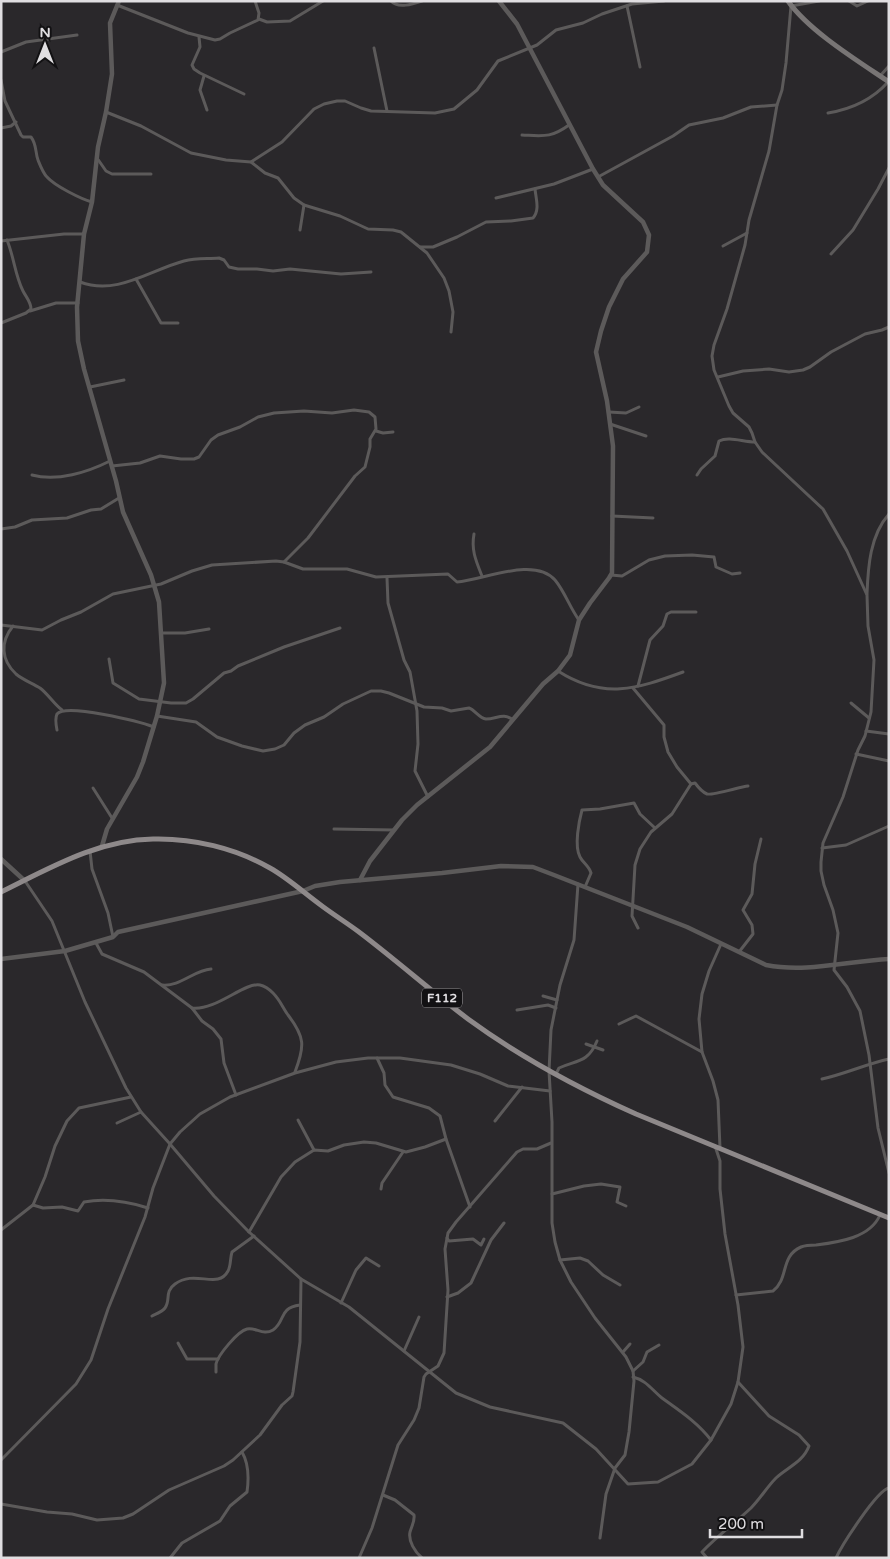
<svg xmlns="http://www.w3.org/2000/svg" width="890" height="1559" font-family="'Varela Round',sans-serif">
  <style>
    .lines { fill: none; stroke-linecap: round; stroke-linejoin: round }
    .minor { stroke: #5c5a5a; stroke-width: 3 }
    .tertiary { stroke: #5c5a5a; stroke-width: 4.5 }
    .secondary { stroke: #787575; stroke-width: 5 }
    .primary { stroke: #8e898a; stroke-width: 5 }
    .labels { text-anchor: middle; dominant-baseline: central; stroke-width: 4; stroke-linejoin: round; paint-order: stroke }
    .shield { fill: #121113; stroke: #a2a0a3; stroke-width: 1 }
    .shield-label { font-size: 12px; font-weight: bold; fill: #e0dee1 }
  </style>
  <rect width="100%" height="100%" fill="#2a282b"/>
  <g class="lines">
    <g class="minor">
      <path d="M391,1C398,9 413,4 422,1"/>
      <path d="M819,1L791,6L786,63L782,90L777,105L769,151L749,220L745,245L727,309L714,345L712,356L714,370L729,406L733,413L749,427L752,433L755,442L762,452L823,509L847,551L867,595L868,626L874,660L871,712L865,736L858,750L843,797L823,843L821,862V871L824,885L833,910L838,933L834,970L847,987L860,1011L869,1055L878,1128L889,1173"/>
      <path d="M849,1L857,6L868,1"/>
      <path d="M117,5L188,33L215,40L220,39L230,33L258,20L259,13L255,1"/>
      <path d="M627,6L640,67"/>
      <path d="M259,19L267,22L290,21L323,1"/>
      <path d="M199,37L200,47L192,65L194,69L200,73L244,94"/>
      <path d="M374,48L387,111"/>
      <path d="M1,52L26,42L77,35"/>
      <path d="M204,76L200,90L207,110"/>
      <path d="M880,76L889,66"/>
      <path d="M1,80L5,101L21,135L23,137H31C37,145 35,152 38,160C40,165 43,173 47,177C55,186 81,199 92,202"/>
      <path d="M106,112L141,126L191,153L226,160L251,162L265,173L278,178L294,198L304,205L340,216L368,229L393,230L401,232L427,253L444,278L449,291L453,312L451,332"/>
      <path d="M828,113C852,109 872,100 888,82"/>
      <path d="M1,128L11,126L16,122"/>
      <path d="M522,135C544,136 551,138 569,125"/>
      <path d="M97,158L106,171L112,174H151"/>
      <path d="M251,162L282,142L314,109L324,104L337,101H345L361,108L371,111L435,113L454,109L477,90L498,61L537,45L556,30L583,23L602,14L632,4L664,1"/>
      <path d="M598,177L673,136L689,125L723,118L751,107L777,105"/>
      <path d="M496,198L554,184L593,169"/>
      <path d="M300,230L304,205"/>
      <path d="M1,241L64,234H84"/>
      <path d="M723,246L747,233"/>
      <path d="M420,247H433L457,237L486,222L511,221L533,218C540,210 536,199 535,189"/>
      <path d="M831,254L853,230L878,189L889,168"/>
      <path d="M136,279L161,323H178"/>
      <path d="M80,282C117,296 150,270 184,261C196,258 207,259 219,258L224,260L229,267L238,269H257L273,271L290,269L341,274L371,272"/>
      <path d="M30,311L56,303H78"/>
      <path d="M1,323L26,313L31,309C31,302 26,297 23,291C15,275 14,257 7,240"/>
      <path d="M718,377L743,371L769,369L789,372L803,370L810,367L831,352L865,334L882,330L889,327"/>
      <path d="M90,387L124,380"/>
      <path d="M609,412L626,413L639,407"/>
      <path d="M610,424L646,436"/>
      <path d="M376,431L383,433L393,432"/>
      <path d="M112,466L140,463L160,456L181,459H194L199,457L211,440L218,435L240,427L258,417L274,413L304,411L332,413L354,410L369,412L375,417L376,429L370,439V447L365,467L355,476L308,538L284,562"/>
      <path d="M32,475C57,482 88,472 110,461"/>
      <path d="M697,475L701,469L715,456L719,441C729,436 743,442 755,442"/>
      <path d="M612,516L653,518"/>
      <path d="M1,529L15,527L32,520L67,518L91,510L101,509L119,498"/>
      <path d="M474,534C471,550 476,561 482,576"/>
      <path d="M611,575L622,576L649,560L665,556L692,555L714,557L716,567L732,574L740,573"/>
      <path d="M387,578L388,603L404,660L410,672L417,711L418,744L415,771L428,797"/>
      <path d="M867,594C868,567 870,535 889,514"/>
      <path d="M1,625L42,630L61,620L81,612L113,594L161,584L192,571L212,565L276,561L284,562L303,569H347L376,577L448,574L457,582C484,580 534,556 555,580C565,592 570,608 579,620"/>
      <path d="M13,626C0,642 1,660 16,674C23,680 32,683 40,688C48,694 54,704 62,710"/>
      <path d="M161,633H185L209,629"/>
      <path d="M109,659L113,683L139,699L171,703H186L193,699L224,673L231,671L238,666L284,647L340,628"/>
      <path d="M558,671C603,700 637,689 683,672"/>
      <path d="M638,686L650,640L663,626L667,614L671,612H696"/>
      <path d="M633,688L664,725V737L668,752L677,767L691,784L672,814L651,832L640,849L635,865L632,916L638,928"/>
      <path d="M851,703L869,718"/>
      <path d="M157,716L196,722L217,737L242,746L263,751L275,749L284,745L294,733L305,725L324,717L343,704L371,691H381L389,693L424,707L442,708L451,711L469,708C475,710 479,718 486,719C497,719 503,712 513,720"/>
      <path d="M57,730C56,725 55,718 57,714C66,703 141,722 154,727"/>
      <path d="M866,731L889,734"/>
      <path d="M856,754L889,761"/>
      <path d="M691,784L695,783C698,787 702,792 707,794C710,796 740,787 748,786"/>
      <path d="M93,788L112,818"/>
      <path d="M334,829L394,830"/>
      <path d="M822,848L846,845L889,826"/>
      <path d="M90,851L92,869L108,913L113,937"/>
      <path d="M25,881L52,921L85,1002L126,1088L141,1112L170,1144L214,1196L249,1232L301,1279L349,1307L456,1393L490,1407L563,1423L596,1449L628,1484L658,1482L692,1464L711,1440L731,1404L738,1382L743,1347L738,1305L725,1234L720,1189V1161L715,1146"/>
      <path d="M578,884L574,940L560,985L551,1030L549,1071L552,1122V1223L555,1242L560,1260L571,1282L595,1318L626,1357L633,1371L634,1381L629,1432L625,1455L615,1468L606,1494L600,1538"/>
      <path d="M585,887L591,873C589,866 583,863 580,857C574,846 579,821 582,810L600,809L634,803L640,814L655,828"/>
      <path d="M96,943L102,954L144,972L192,1008C216,1011 244,982 260,985C265,986 270,990 273,993C280,1000 283,1008 288,1015C305,1037 305,1046 295,1072"/>
      <path d="M739,952L753,934L752,925L743,910L752,894L755,864L761,839"/>
      <path d="M162,985C180,987 194,970 211,969"/>
      <path d="M543,996L557,1000"/>
      <path d="M192,1008L202,1021L213,1029L221,1039L224,1063L236,1095"/>
      <path d="M517,1010L548,1005L556,1008"/>
      <path d="M619,1024L636,1016L702,1052"/>
      <path d="M586,1044L603,1050"/>
      <path d="M377,1058L384,1073L385,1085L393,1097L429,1108L440,1116L446,1139L470,1207"/>
      <path d="M556,1074L559,1068C577,1060 588,1063 597,1041"/>
      <path d="M822,1079C845,1074 866,1064 889,1059"/>
      <path d="M298,1120L314,1150"/>
      <path d="M495,1121L522,1087"/>
      <path d="M117,1123L141,1112"/>
      <path d="M720,1148L718,1100L713,1081L702,1052L699,1019L702,994L709,971L721,944"/>
      <path d="M381,1189L382,1183L403,1152"/>
      <path d="M552,1194L584,1186L601,1184L620,1187L617,1202L626,1206"/>
      <path d="M33,1205L43,1208L62,1207L78,1211L84,1202C106,1198 126,1201 148,1208"/>
      <path d="M1,1230L33,1205L45,1177L55,1146L67,1121L79,1108L131,1097"/>
      <path d="M249,1232L281,1177L295,1162L314,1150L328,1151L344,1145L364,1142L376,1143L406,1152L425,1147L446,1139"/>
      <path d="M447,1238L449,1241L473,1239L481,1245L484,1239"/>
      <path d="M560,1260L580,1258L588,1261L603,1275L620,1285"/>
      <path d="M736,1295L773,1291C789,1279 780,1256 801,1247C806,1245 811,1245 816,1245C839,1242 870,1238 880,1215"/>
      <path d="M447,1297L458,1293L471,1283L491,1240L504,1223"/>
      <path d="M341,1303L356,1270L366,1258L379,1266"/>
      <path d="M152,1316C156,1314 162,1312 165,1308C171,1300 164,1292 175,1284C195,1269 218,1290 228,1271C231,1266 230,1258 232,1252L254,1236"/>
      <path d="M178,1343L187,1359H218"/>
      <path d="M404,1351L419,1317"/>
      <path d="M623,1352L630,1344"/>
      <path d="M633,1371L643,1362L647,1352L659,1345"/>
      <path d="M216,1372C216,1370 216,1365 216,1364C218,1355 238,1331 247,1329C256,1327 263,1336 273,1330C286,1321 278,1308 300,1305"/>
      <path d="M633,1377C646,1380 652,1390 662,1398C680,1411 697,1422 711,1440"/>
      <path d="M1,1460L76,1384L91,1360L108,1309L145,1217L153,1188L170,1144L180,1132L200,1114L230,1097L295,1073L336,1062L368,1058H400L451,1065L480,1074L508,1086L550,1091"/>
      <path d="M383,1495L395,1500L414,1515C415,1521 412,1525 410,1532C408,1541 415,1552 422,1558"/>
      <path d="M1,1504L47,1512L72,1514L97,1520L123,1518L133,1514L169,1490L224,1466L233,1460L260,1435L282,1405L292,1396L293,1392L300,1342L301,1279"/>
      <path d="M170,1558L182,1543L220,1521L230,1506L247,1492C249,1478 249,1464 242,1452"/>
      <path d="M359,1558L372,1528L398,1445L414,1420L419,1408L424,1377L426,1374L438,1366L444,1353L448,1290L445,1249L448,1233L456,1222L517,1152L523,1149H537L551,1143"/>
      <path d="M707,1558L702,1552C717,1536 735,1523 751,1508C760,1499 767,1487 776,1478C788,1467 803,1462 809,1446L799,1435L769,1416L738,1382"/>
      <path d="M836,1558C842,1545 877,1490 889,1488"/>
    </g>
    <g class="tertiary">
      <path d="M102,846L107,829L137,777L143,762L157,716L164,683L159,602L151,575L123,512L116,481L84,369L78,341L77,307L84,234L92,202L98,147L106,112L112,74L110,23L119,1"/>
      <path d="M1,859L25,881"/>
      <path d="M360,880L370,861L402,820L417,805L490,747L543,684L558,671L570,655L579,620L590,603L609,578L612,573L613,446L607,401L596,352L601,331L609,307L623,279L647,252L649,235L643,222L603,185L593,169L517,24L499,1"/>
      <path d="M1,959L65,951L113,937L118,932L303,891L315,886L340,882L442,873L501,866L533,867L554,875L687,927L766,965C807,973 847,961 889,959"/>
    </g>
    <path class="secondary" d="M788,1C809,31 858,61 889,82"/>
    <path class="primary" d="M1,892C50,868 97,840 153,839C193,838 235,848 270,868C288,878 304,893 322,906C334,915 347,923 359,932C396,960 431,991 468,1019C520,1057 578,1088 636,1114L889,1218"/>
  </g>
  <g class="labels">
    <rect class="shield" x="422" y="988.5" width="40" height="19" rx="4"/>
    <g class="shield-label">
      <text x="442" y="998">F112</text>
    </g>
  </g>
  <rect width="890" height="1559" fill="none" stroke="#e0dee1" stroke-width="5"/>
  <g transform="translate(45 45)" stroke="#121113" stroke-width="4" paint-order="stroke">
  <path d="M0-4L9 19L0 12L-9 19Z" fill="#e0dee1"/>
  <text y="-8" font-size="14" font-weight="bold" text-anchor="middle" fill="#e0dee1">N</text>
  </g>
  <path d="M710 1529v8h92v-8" fill="none" stroke="#e0dee1" stroke-width="2.5"/>
  <text x="718" y="1529" font-size="15" fill="#e0dee1" stroke="#121113" stroke-width="4" paint-order="stroke">200 m</text>
</svg>
